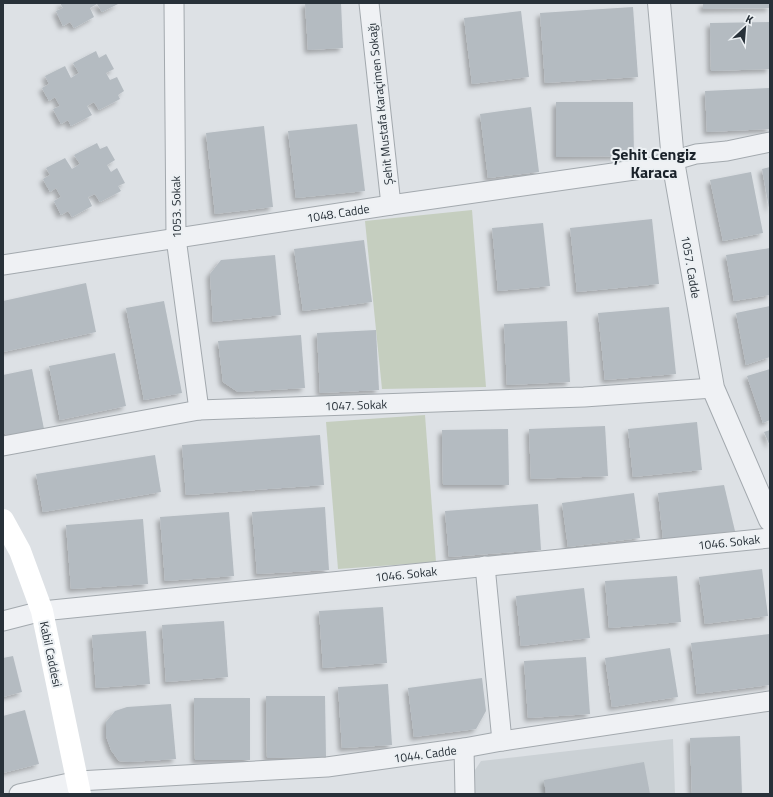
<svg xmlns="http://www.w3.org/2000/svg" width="773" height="797" font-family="'Titillium Web',sans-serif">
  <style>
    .built { fill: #cbd1d5 }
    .green { fill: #c5cebf }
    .building { fill: #b4bbc1; filter: url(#shadow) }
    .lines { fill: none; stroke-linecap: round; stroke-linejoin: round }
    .minor-casing { stroke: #a3a9ae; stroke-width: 21 }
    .tertiary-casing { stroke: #a3a9ae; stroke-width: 24 }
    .minor { stroke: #eff1f4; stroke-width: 19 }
    .tertiary { stroke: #eff1f4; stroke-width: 22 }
    .secondary { stroke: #fff; stroke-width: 22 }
    .labels { text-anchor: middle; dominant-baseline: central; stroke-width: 4; stroke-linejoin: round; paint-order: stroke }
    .street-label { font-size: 12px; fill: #283139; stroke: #ecf0f3 }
    .district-label { font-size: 16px; font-weight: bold; fill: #1a222a; stroke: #ecf0f3 }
  </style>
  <defs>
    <filter id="shadow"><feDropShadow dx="-3.5" dy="3.5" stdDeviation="2" flood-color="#0004"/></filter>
  </defs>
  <rect width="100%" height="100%" fill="#dde1e5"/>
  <path class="built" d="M673,739L675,794H474L473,773L481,761Z"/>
  <g class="green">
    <path d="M472,210L486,387L382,389L365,221Z"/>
    <path d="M425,415L436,562L338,569L326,422Z"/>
  </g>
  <g class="building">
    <path d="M60,3H120L102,12L97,4L90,8L94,17L74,28L70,22L63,26L56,11L63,8Z"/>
    <path d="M305,3H341L343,48L308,50Z"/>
    <path d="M703,3H770V8L703,9Z"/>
    <path d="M633,7L638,77L545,83L540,13Z"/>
    <path d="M521,11L529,77L472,84L464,18Z"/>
    <path d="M770,22V69L711,71L710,23Z"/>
    <path d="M96,51L99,58L106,54L114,69L106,73L110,80L117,77L124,91L118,95L120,99L99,110L94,102L87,106L92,115L71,126L68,120L61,124L53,109L60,106L55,97L49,101L42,88L49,84L45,76L65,66L71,78L79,73L73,63Z"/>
    <path d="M770,88V129L707,132L705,91Z"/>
    <path d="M556,102H633L634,156L556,157Z"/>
    <path d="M531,107L539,172L488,178L480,114Z"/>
    <path d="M357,124L365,191L296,198L288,131Z"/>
    <path d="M264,126L273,207L215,214L206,133Z"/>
    <path d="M97,143L100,149L107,146L115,160L107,165L111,172L117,168L125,183L118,186L121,191L100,202L95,194L88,197L92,206L72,217L68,211L61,215L54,201L61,197L56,188L50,192L43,179L50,175L46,168L65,158L72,169L80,164L74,155Z"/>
    <path d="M770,167V208H769L762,169Z"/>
    <path d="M751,172L763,233L723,241L710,180Z"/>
    <path d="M652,219L659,284L577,292L570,228Z"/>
    <path d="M543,223L550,286L498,291L492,228Z"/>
    <path d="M364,240L372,302L303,311L294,249Z"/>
    <path d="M770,248V295L734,301L726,255Z"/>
    <path d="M275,255L281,315L213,322L210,274L221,260Z"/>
    <path d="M86,283L96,332L3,352V301Z"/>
    <path d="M164,301L182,393L144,400L126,308Z"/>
    <path d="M770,306V357L746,365L736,313Z"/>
    <path d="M669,307L676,374L605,380L598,313Z"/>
    <path d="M567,321L570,382L507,385L504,324Z"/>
    <path d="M376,330L379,390L320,393L317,333Z"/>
    <path d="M301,335L305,388L238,392L223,382L218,341Z"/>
    <path d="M115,353L126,406L60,420L49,366Z"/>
    <path d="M32,369L44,429L7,435L3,433V375Z"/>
    <path d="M770,369V420L763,423L747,376Z"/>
    <path d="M697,422L702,470L633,477L628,429Z"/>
    <path d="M605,426L608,476L531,479L529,429Z"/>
    <path d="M508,429L509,485H443L442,430Z"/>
    <path d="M770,430V446L764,432Z"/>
    <path d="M320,435L324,485L186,495L182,445Z"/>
    <path d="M155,455L161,492L43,512L36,474Z"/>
    <path d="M724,485L735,531L663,539L658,493Z"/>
    <path d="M634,493L640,538L568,547L562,503Z"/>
    <path d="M538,504L541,550L449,557L445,511Z"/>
    <path d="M325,507L329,570L257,574L252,512Z"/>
    <path d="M229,512L234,576L165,581L160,517Z"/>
    <path d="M143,519L148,584L71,589L66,525Z"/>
    <path d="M762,569L768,616L705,624L699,577Z"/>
    <path d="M677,576L681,622L609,628L605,581Z"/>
    <path d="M584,588L590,638L521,646L516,596Z"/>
    <path d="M383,607L387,663L323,668L319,611Z"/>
    <path d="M224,621L228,677L166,682L162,625Z"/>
    <path d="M146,631L150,684L96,688L92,635Z"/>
    <path d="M770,634V685L697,694L691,643Z"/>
    <path d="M670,648L678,697L612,707L605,658Z"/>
    <path d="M13,656L22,692L3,697V658Z"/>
    <path d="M586,657L590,714L528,718L524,661Z"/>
    <path d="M482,678L486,711L476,729L414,737L408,688Z"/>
    <path d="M388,684L392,745L342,748L338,687Z"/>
    <path d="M266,696H325L326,757L267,758Z"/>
    <path d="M194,698H250V760H195Z"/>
    <path d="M171,704L176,759L130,762L119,761L111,750L106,736V722L115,711L127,707Z"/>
    <path d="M25,710L39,764L3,773V716Z"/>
    <path d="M740,736L742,794H692L690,738Z"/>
    <path d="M644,762L650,794H546L544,780Z"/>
  </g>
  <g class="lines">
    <defs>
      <g id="minor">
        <path d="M174,3L176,238L199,410"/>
        <path d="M369,3L391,205"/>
        <path d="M3,265L391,205L648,168L696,154L727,151L770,142"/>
        <path d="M3,446L199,410L584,397L713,388"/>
        <path d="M485,566L502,741"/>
        <path d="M3,621L42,611L770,538"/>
        <path d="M464,748L465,794"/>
        <path d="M19,794L78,781L327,767L464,748L502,741L770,701"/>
      </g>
      <path id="tertiary" d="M659,3L673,161L713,388L770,520"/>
    </defs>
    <use href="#minor" class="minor-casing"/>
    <use href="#tertiary" class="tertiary-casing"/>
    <use href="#minor" class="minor"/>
    <use href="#tertiary" class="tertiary"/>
    <path class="secondary" d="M3,520L20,551L42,611L80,794"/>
  </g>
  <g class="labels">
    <g class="street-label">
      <text transform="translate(380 104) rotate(-96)">Şehit Mustafa Karaçimen Sokağı</text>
      <text transform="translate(176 207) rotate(-91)">1053. Sokak</text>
      <text transform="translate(338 213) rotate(-9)">1048. Cadde</text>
      <text transform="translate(691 267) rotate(80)">1057. Cadde</text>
      <text transform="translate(356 405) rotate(-2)">1047. Sokak</text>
      <text transform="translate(729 542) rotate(-6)">1046. Sokak</text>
      <text transform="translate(406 574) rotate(-6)">1046. Sokak</text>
      <text transform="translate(51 654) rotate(78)">Kabil Caddesi</text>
      <text transform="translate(425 754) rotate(-8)">1044. Cadde</text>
    </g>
    <g class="district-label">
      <text x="654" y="154">Şehit Cengiz<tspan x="654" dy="18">Karaca</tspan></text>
    </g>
  </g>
  <rect width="773" height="797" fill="none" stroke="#283139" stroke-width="8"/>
  <g transform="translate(745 28) rotate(26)" stroke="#ecf0f3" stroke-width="3" paint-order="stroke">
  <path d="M0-3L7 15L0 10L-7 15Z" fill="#283139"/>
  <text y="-6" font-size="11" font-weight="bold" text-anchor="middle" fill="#283139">K</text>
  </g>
</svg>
